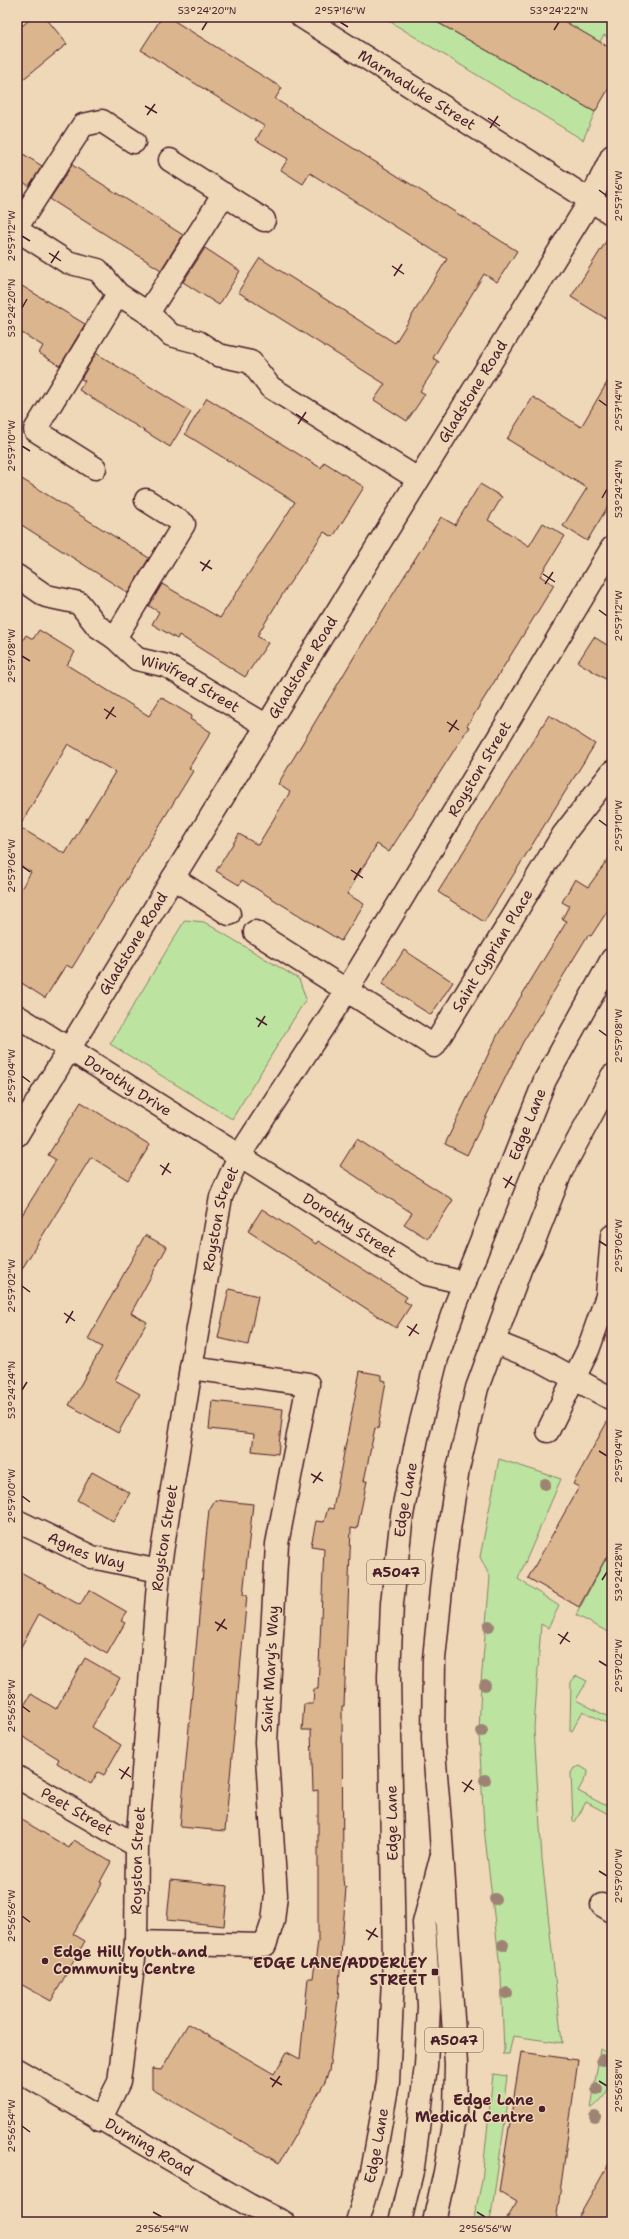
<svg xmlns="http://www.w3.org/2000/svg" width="629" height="2239" font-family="'Shantell Sans',sans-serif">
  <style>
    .green { fill: #bce4a0; stroke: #838266 }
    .building { fill: #dab58d; stroke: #4a1f2b; fill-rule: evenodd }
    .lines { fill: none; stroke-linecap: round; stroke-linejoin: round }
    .minor-casing { stroke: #4a1f2b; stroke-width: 25 }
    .major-casing { stroke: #4a1f2b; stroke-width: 25 }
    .highway-casing { stroke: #4a1f2b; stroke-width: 25 }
    .minor { stroke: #efd8b8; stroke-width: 22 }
    .major { stroke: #efd8b8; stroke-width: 22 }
    .highway { stroke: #efd8b8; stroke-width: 22 }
    .tree { fill: #9e8374 }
    .ticks { fill: none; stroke: #4a1f2b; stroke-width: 1.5 }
    .poi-dot { fill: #4a1f2b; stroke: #efd8b8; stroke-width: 1.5 }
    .labels { text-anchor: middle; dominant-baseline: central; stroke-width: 3; stroke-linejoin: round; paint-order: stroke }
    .shield { fill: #efd8b8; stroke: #7c5655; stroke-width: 1 }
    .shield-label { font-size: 14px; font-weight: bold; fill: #4a1f2b }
    .street-label { font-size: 15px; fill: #4a1f2b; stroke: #efd8b8 }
    .poi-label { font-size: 15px; font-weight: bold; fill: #4a1f2b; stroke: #efd8b8; text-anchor: end }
    .neatline { fill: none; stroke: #4a1f2b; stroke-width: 1.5 }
    .ticks-label { font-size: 10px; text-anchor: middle; fill: #4a1f2b }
  </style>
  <rect width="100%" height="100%" fill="#efd8b8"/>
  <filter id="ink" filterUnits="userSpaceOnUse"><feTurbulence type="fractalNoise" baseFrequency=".025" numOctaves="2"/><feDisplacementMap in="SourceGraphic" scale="8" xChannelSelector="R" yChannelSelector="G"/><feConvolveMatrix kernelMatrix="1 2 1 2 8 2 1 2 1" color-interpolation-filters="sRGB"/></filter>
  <g filter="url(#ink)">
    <g class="green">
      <path d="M390,17H428L595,112L583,140L389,21Z"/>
      <path d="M557,17H612V40L604,35L597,46Z"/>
      <path d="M185,920L204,922L299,979L306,999L232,1119L110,1044Z"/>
      <path d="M499,1459L561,1479L518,1579L559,1606L548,1628L541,1624L534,1728L542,1859L562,2043L513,2036L509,2054H502L504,2052L501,1976L484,1828L479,1733L481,1683L490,1577L480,1557Z"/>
      <path d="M612,1547V1634L576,1615Z"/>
      <path d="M577,1676L587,1681L576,1700L612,1719V1726L583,1711L572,1731L570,1730L571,1682L575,1677Z"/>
      <path d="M580,1766L588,1771V1773L578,1791L612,1809V1816L586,1802L575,1822L573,1821L571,1773L574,1768Z"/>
      <path d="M600,2049L612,2056C612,2079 611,2094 591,2109Z"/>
      <path d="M493,2074L507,2076L504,2100L508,2101L490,2222H473L482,2181Z"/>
    </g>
    <g class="building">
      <path d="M33,17H45L67,44L17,84V30Z"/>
      <path d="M162,17H168L282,88L275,99L517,251L497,282L484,274L433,358L439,362L420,391L425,394L407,421L374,400L385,384L238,292L260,258L395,343L447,259L310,173L303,184L281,170L288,159L256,140L264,126L141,50Z"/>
      <path d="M428,17H557L612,49V83L595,112Z"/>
      <path d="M17,150L42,166L29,186L17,178Z"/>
      <path d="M72,165L183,235L161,270L50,199Z"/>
      <path d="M612,232V322L571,297Z"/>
      <path d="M205,248L240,271L219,305L183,282Z"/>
      <path d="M17,283L85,324L60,366L39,353L43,346L17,330Z"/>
      <path d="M96,353L191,412L170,447L79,390L85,381L81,379Z"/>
      <path d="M612,374V504L610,503L587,541L563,526L587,488L507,439L533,397L581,427Z"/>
      <path d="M207,398L321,468L324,462L364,487L333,537L324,532L287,587L257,636L268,643L245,677L179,635L177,639L152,624L159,612L149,606L162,584L220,618L295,502L185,434Z"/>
      <path d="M17,476L149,558L128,593L17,522Z"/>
      <path d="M480,484L502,497L488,520L529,546L543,523L565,536L540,576L554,585L467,726L469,727L389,852L377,844L347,894L364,904L341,941L242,880L239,885L216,871L239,834L258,845L290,792L278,784L354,657L441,517L455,525Z"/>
      <path d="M39,630L75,652L67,665L149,716L161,697L192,716L190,719L211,732L189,768L193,771L72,968L66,965L45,998L17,980V896L31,872L17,864V650L26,635L33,639ZM68,744L115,772L65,854L19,827Z"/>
      <path d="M594,637L612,648V683L578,662Z"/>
      <path d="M549,715L595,744L484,922L438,892Z"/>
      <path d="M612,854V904L591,936L588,935L523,1042L467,1155L445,1144L498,1034L567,921L562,919L569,906L562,902L575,879L588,887Z"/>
      <path d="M404,950L453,982L431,1015L382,984Z"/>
      <path d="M81,1102L150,1145L128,1180L91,1157L17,1277V1223L56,1160L48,1155Z"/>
      <path d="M357,1139L453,1200L428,1239L404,1224L412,1213L340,1166Z"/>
      <path d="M262,1209L316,1244L318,1241L339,1254L407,1297L404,1301L411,1305L396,1328L248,1231Z"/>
      <path d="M145,1235L167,1247L131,1313L147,1322L115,1380L140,1394L118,1433L69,1405L102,1347L88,1339Z"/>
      <path d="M229,1289L258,1296L248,1345L218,1338Z"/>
      <path d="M360,1371L382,1375V1380L386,1381L378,1429L375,1428L364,1481H367L357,1529L351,1528L344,1706H342L343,1879L344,1887H346L338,1999L329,2071L325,2082L279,2163L152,2089V2069L161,2070L188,2024L274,2074L287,2052L300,2059L308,1978H313L318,1941V1790L313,1791L311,1730H302L304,1704H313L314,1689H318L324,1548L311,1546L316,1521L324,1522L328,1508L333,1509Z"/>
      <path d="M212,1401L283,1409L278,1454L252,1451L254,1434L209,1429Z"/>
      <path d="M612,1413V1547L579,1607L528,1578L579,1487L573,1484Z"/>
      <path d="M92,1472L130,1493L113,1521L77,1500Z"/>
      <path d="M215,1500L253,1504L243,1595H247L225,1831L180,1827L206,1538L209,1510Z"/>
      <path d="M17,1570L80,1605L89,1590L127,1612L121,1621L125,1623L107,1654L39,1614L17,1654Z"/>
      <path d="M85,1658L120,1678L92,1727L121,1745L104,1775L98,1772L91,1784L57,1763L59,1759L17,1733V1717L31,1694L56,1709Z"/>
      <path d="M17,1817L69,1848L74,1840L111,1862L100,1882L102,1883L73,1934L85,1941L51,2001L17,1982Z"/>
      <path d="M171,1880L228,1886L224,1926L167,1920Z"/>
      <path d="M521,2052L578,2060L556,2222H505L517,2202L499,2191Z"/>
      <path d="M612,2158V2222H576Z"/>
    </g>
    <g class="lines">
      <defs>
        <g id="minor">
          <path id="s1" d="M302,17L612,214"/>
          <path d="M170,160L264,220"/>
          <path d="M17,227L83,125L102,121L134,142"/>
          <path d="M17,230L67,262L98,270L118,294L148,313L171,335L198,342L218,355L251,362L270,387L418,479"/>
          <path d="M148,313L224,194"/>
          <path d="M95,468L35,430L118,294"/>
          <path id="s2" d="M17,576L46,596L79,603L97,626L115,638L137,659L167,666L267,726"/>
          <path d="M115,638L184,524L146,500"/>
          <path d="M173,878L229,914"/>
          <path id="s3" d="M255,932L434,1046L563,835L612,772"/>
          <path id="s4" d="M17,1016L427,1274L465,1283"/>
          <path id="s5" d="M17,1135L173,878L590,201L612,156"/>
          <path d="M494,1342L542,1361L612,1399"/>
          <path d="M548,1431L588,1350L607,1296L612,1236"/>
          <path id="s6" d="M17,1521L92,1557L159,1571"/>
          <path id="s7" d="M17,1777L137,1846"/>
          <path d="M602,1905L612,1911"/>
          <path id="s8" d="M136,1942L265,1945L273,1921L276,1895L266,1742L277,1544L308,1384L191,1368"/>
          <path id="s9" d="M100,2120L119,2082L136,1942L137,1846L159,1571L191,1368L221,1197L239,1156L347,990L612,548"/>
        </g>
        <g id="major">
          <path id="s10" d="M17,2070L249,2205L283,2222"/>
          <path d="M400,2222L413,2167L426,2066L429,2006L424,1923L441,1858"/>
        </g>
        <g id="highway">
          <path id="s11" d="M357,2222L372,2172L388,2082L394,1959L389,1676L392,1603L402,1515L417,1438L437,1358L456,1304L545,1080L612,959"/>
          <path d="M434,2222L445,2172L455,2112L456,2064L440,1822L433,1739L434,1659L443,1570L458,1469L477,1388L521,1267L532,1246L561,1172L612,1076"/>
        </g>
      </defs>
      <use href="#minor" class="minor-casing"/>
      <use href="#major" class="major-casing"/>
      <use href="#highway" class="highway-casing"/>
      <use href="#minor" class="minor"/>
      <use href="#major" class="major"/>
      <use href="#highway" class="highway"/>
    </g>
    <g class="tree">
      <circle cx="545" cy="1484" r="6"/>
      <circle cx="489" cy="1626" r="6"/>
      <circle cx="485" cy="1685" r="6"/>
      <circle cx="482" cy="1731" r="6"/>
      <circle cx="485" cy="1780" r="6"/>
      <circle cx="495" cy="1899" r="6"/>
      <circle cx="503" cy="1945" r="6"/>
      <circle cx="507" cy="1993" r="6"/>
      <circle cx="602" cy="2060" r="6"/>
      <circle cx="597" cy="2089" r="6"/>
      <circle cx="595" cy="2117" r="6"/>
    </g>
  </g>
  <path class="ticks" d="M340,22L348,27M202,30L207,22M554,30L559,22M145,106L157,113M147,115L155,104M488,118L500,126M490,128L498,116M599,190L607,196M22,236L30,241M49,253L61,261M51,263L59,251M392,266L404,274M394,276L402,264M22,308L27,299M599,400L607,406M296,414L308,422M298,424L306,412M22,446L30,451M602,498L607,489M200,562L212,569M202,571L210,560M543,574L555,582M545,584L553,572M599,610L607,616M22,656L30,661M104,709L116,717M106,719L114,707M447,722L459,730M449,732L457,720M599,820L607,826M22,866L30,872M351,870L363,878M354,880L361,868M256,1018L267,1025M258,1027L265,1016M599,1030L607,1036M22,1076L30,1082M160,1165L171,1173M162,1175L169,1163M503,1178L515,1186M505,1188L512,1176M599,1241L607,1246M22,1286L30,1292M64,1313L75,1321M66,1323L73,1311M407,1326L419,1334M409,1336L417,1324M22,1390L27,1382M599,1451L607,1456M311,1474L323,1481M313,1483L321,1472M22,1496L30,1502M602,1580L607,1572M215,1622L227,1629M217,1631L225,1619M558,1634L570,1642M560,1644L568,1632M599,1661L607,1666M22,1706L30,1712M119,1769L131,1777M121,1779L129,1767M462,1782L474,1790M464,1792L472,1780M599,1871L607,1876M22,1916L30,1922M366,1930L378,1937M368,1940L376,1928M270,2078L282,2085M599,2081L607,2086M272,2087L280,2076M22,2126L30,2132M153,2212L162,2217M477,2212L485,2217"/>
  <g class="poi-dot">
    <circle cx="45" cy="1961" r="4"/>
    <rect x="431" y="1968" width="8" height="8" rx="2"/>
    <circle cx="542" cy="2109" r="4"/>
  </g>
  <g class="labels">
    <g class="shield">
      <rect x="367" y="1560" width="58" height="24" rx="3"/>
      <rect x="425" y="2028" width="58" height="24" rx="3"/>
    </g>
    <g class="shield-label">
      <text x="396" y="1572">A5047</text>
      <text x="454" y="2040">A5047</text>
    </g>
    <g class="street-label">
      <text stroke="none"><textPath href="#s1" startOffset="136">Marmaduke Street</textPath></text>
      <text stroke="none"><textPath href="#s5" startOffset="872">Gladstone Road</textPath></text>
      <text stroke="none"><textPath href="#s5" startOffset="548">Gladstone Road</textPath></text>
      <text stroke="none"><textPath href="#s2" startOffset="209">Winifred Street</textPath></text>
      <text stroke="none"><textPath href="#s9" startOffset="1435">Royston Street</textPath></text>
      <text stroke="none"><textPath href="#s5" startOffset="224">Gladstone Road</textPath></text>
      <text stroke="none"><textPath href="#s3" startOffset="324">Saint Cyprian Place</textPath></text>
      <text stroke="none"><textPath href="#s4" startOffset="131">Dorothy Drive</textPath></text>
      <text stroke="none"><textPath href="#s11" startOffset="1123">Edge Lane</textPath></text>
      <text stroke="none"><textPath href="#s9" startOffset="913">Royston Street</textPath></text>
      <text stroke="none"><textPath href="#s4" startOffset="393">Dorothy Street</textPath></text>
      <text stroke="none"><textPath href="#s11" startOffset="727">Edge Lane</textPath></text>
      <text stroke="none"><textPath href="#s9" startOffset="589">Royston Street</textPath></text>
      <text stroke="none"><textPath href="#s6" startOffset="76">Agnes Way</textPath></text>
      <text stroke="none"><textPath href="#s8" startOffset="407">Saint Mary's Way</textPath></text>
      <text stroke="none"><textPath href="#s7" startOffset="69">Peet Street</textPath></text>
      <text transform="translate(392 1823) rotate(-91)">Edge Lane</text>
      <text stroke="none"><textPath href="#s9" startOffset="265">Royston Street</textPath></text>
      <text stroke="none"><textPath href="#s11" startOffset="79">Edge Lane</textPath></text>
      <text stroke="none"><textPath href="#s10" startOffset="153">Durning Road</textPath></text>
    </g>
    <g class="poi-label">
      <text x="53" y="1952" text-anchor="start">Edge Hill Youth and<tspan x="53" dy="17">Community Centre</tspan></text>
      <text x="427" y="1963">EDGE LANE/ADDERLEY<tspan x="427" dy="17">STREET</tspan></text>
      <text x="534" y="2100">Edge Lane<tspan x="534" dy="17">Medical Centre</tspan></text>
    </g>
  </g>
  <rect width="629" height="2239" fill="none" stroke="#efd8b8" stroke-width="44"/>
  <rect x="22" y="22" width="585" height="2195" class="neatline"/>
  <g class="ticks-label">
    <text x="207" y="14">53°24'20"N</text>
    <text x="340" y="14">2°57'16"W</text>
    <text x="559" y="14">53°24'22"N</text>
    <text transform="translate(618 196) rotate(-90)" y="4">2°57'16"W</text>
    <text transform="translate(11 236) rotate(-90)" y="4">2°57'12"W</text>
    <text transform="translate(11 308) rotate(-90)" y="4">53°24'20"N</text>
    <text transform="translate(618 406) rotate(-90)" y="4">2°57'14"W</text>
    <text transform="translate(11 446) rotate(-90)" y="4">2°57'10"W</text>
    <text transform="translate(618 489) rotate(-90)" y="4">53°24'24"N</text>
    <text transform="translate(618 616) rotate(-90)" y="4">2°57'12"W</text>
    <text transform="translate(11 656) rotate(-90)" y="4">2°57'08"W</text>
    <text transform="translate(618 826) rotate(-90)" y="4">2°57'10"W</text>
    <text transform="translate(11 866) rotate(-90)" y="4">2°57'06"W</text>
    <text transform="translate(618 1036) rotate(-90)" y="4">2°57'08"W</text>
    <text transform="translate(11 1076) rotate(-90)" y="4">2°57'04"W</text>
    <text transform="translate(618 1246) rotate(-90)" y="4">2°57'06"W</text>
    <text transform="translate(11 1286) rotate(-90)" y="4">2°57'02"W</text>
    <text transform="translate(11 1390) rotate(-90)" y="4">53°24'24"N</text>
    <text transform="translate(618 1456) rotate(-90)" y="4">2°57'04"W</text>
    <text transform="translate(11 1496) rotate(-90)" y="4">2°57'00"W</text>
    <text transform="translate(618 1572) rotate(-90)" y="4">53°24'28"N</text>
    <text transform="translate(618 1666) rotate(-90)" y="4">2°57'02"W</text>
    <text transform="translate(11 1706) rotate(-90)" y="4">2°56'58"W</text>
    <text transform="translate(618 1876) rotate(-90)" y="4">2°57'00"W</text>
    <text transform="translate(11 1916) rotate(-90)" y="4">2°56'56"W</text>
    <text transform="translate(618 2086) rotate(-90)" y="4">2°56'58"W</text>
    <text transform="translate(11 2126) rotate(-90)" y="4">2°56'54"W</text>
    <text x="162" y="2232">2°56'54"W</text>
    <text x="485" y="2232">2°56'56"W</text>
  </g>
</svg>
